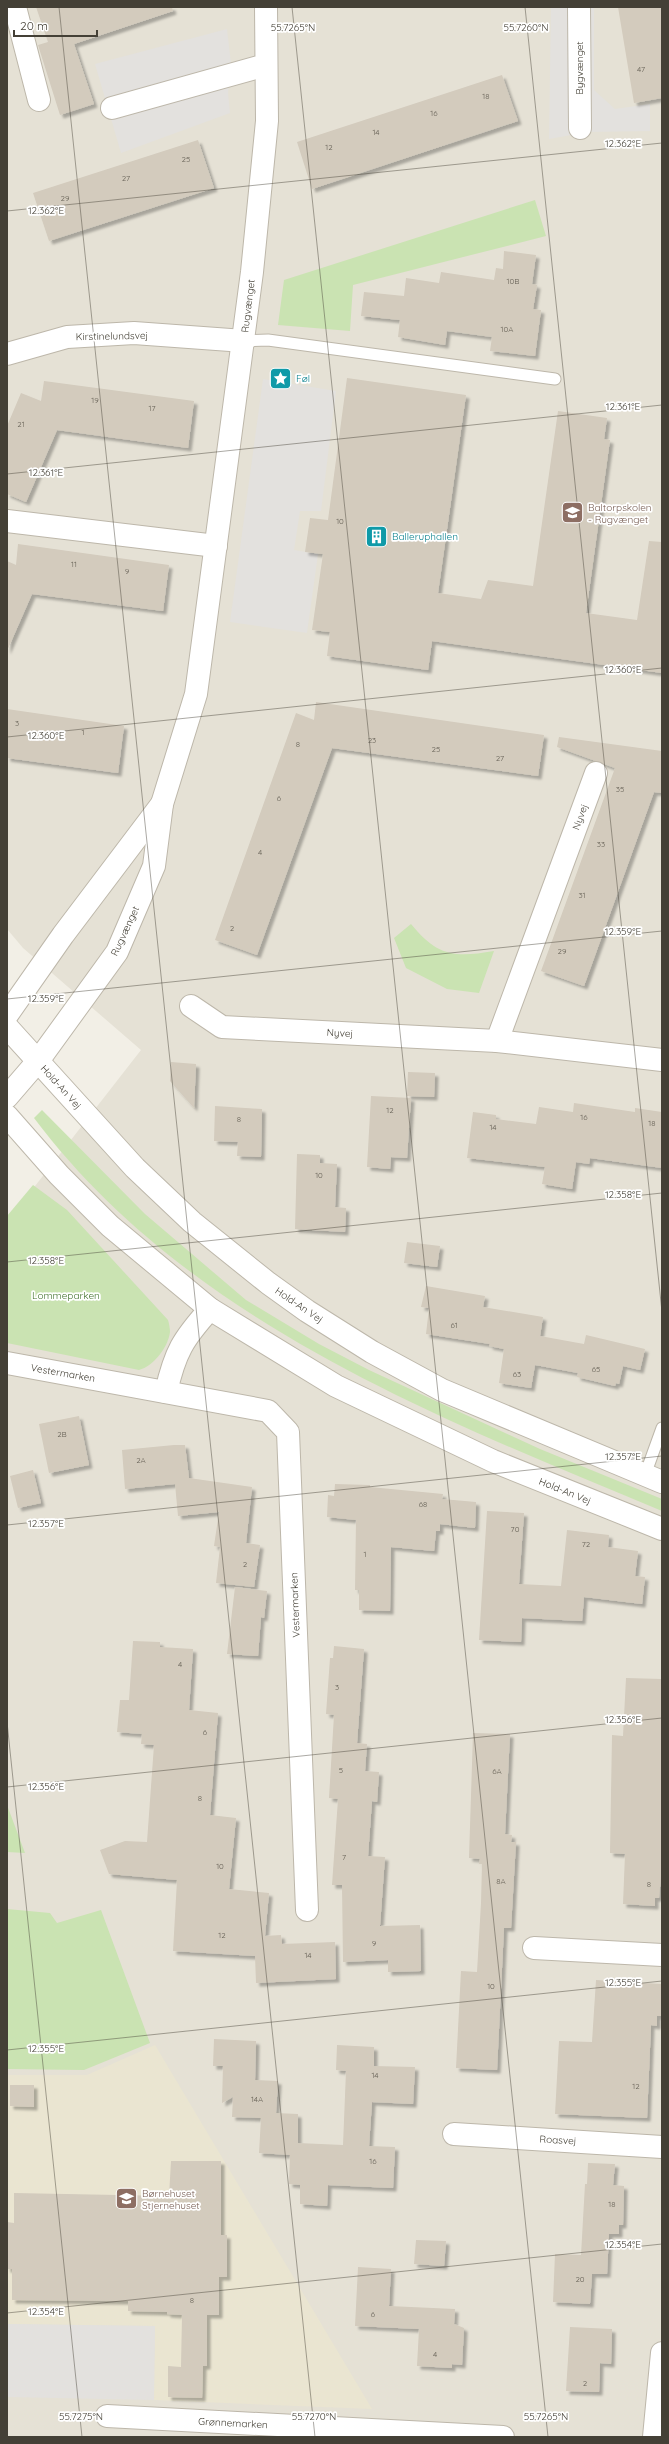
<svg xmlns="http://www.w3.org/2000/svg" width="669" height="2444" font-family="Quicksand,sans-serif">
  <style>
    .residential { fill: #e5e1d5 }
    .education { fill: #eae5d1 }
    .green { fill: #cae3b2 }
    .parking { fill: #e3e1de }
    .building { fill: #d3cbbd; filter: url(#shadow) }
    .lines { fill: none; stroke-linecap: round; stroke-linejoin: round }
    .service-casing { stroke: #bdb7aa; stroke-width: 13 }
    .minor-casing { stroke: #bdb7aa; stroke-width: 24 }
    .tertiary-casing { stroke: #bdb7aa; stroke-width: 24 }
    .service { stroke: #fff; stroke-width: 11 }
    .minor { stroke: #fff; stroke-width: 22 }
    .tertiary { stroke: #fff; stroke-width: 22 }
    .ticks { fill: none; stroke: #444036; stroke-width: 1; stroke-opacity: 0.45 }
    .labels { text-anchor: middle; dominant-baseline: central; stroke-width: 3.5; stroke-linejoin: round; paint-order: stroke }
    .number-label { font-size: 8px; fill: #686358 }
    .street-label { font-size: 10px; fill: #444036; stroke: #fff }
    .culture-label { font-size: 10px; fill: #0d838f; stroke: #fff; text-anchor: start }
    .education-label { font-size: 10px; fill: #785e54; stroke: #fff; text-anchor: start }
    .park-label { font-size: 10px; fill: #43722e; stroke: #fff }
    .ticks-label { font-size: 10px; text-anchor: middle; fill: #444036; stroke: #fff; stroke-width: 3.5; stroke-linejoin: round; paint-order: stroke }
  </style>
  <defs>
    <filter id="shadow"><feDropShadow dx="3.5" dy="3.5" stdDeviation="1" flood-color="#0004"/></filter>
  </defs>
  <rect width="100%" height="100%" fill="#f2efe6"/>
  <path class="residential" d="M7,7H662V2437H7V1222L141,1050L23,948L7,929Z"/>
  <path class="education" d="M155,2045L372,2409L154,2400L155,2326L7,2324V2075H87Z"/>
  <g class="green">
    <path d="M535,200L546,236L353,285L350,331L278,325L284,280Z"/>
    <path d="M411,924C437,956 454,958 494,951L479,993L447,989L406,968L394,938Z"/>
    <path d="M42,1110L145,1214L246,1300L319,1344L369,1370L540,1449L662,1499V1511C434,1416 187,1321 34,1118Z"/>
    <path d="M33,1185L67,1210L168,1320C169,1323 170,1329 170,1332C168,1348 153,1366 139,1370L7,1343V1216Z"/>
    <path d="M7,1805L25,1853L7,1852Z"/>
    <path d="M7,1909L50,1913L57,1923L101,1910L150,2043L84,2070L7,2069Z"/>
  </g>
  <g class="parking">
    <path d="M551,7H594V90L615,109L650,104V131L588,132L549,139Z"/>
    <path d="M227,29L231,63L228,93L230,113L121,153L95,64Z"/>
    <path d="M263,379L336,391L321,511H300L294,550L318,554L307,633L230,622Z"/>
    <path d="M7,2324L155,2326L154,2400L7,2397Z"/>
  </g>
  <g class="building">
    <path d="M36,7H172L173,11L74,44L94,104L60,115L38,45L48,42Z"/>
    <path d="M618,7H662V98L634,103Z"/>
    <path d="M502,75L518,121L312,189L297,142Z"/>
    <path d="M198,140L214,188L49,241L33,193Z"/>
    <path d="M504,251L536,255L532,284L537,285L533,309L541,310L535,356L490,351L492,337L447,331L445,345L398,337L400,320L361,316L364,292L404,296L406,278L439,283L441,272L494,280L496,268L503,269Z"/>
    <path d="M347,378L466,395L438,593L481,599L488,580L533,586L558,411L607,418L604,439L610,440L586,613L637,620L649,541L662,542V673L432,641L428,670L327,656L330,632L312,630L323,554L305,552L310,518L328,520Z"/>
    <path d="M44,381L194,401L188,448L57,430L26,502L7,494V426L21,393L41,401Z"/>
    <path d="M18,544L169,565L163,611L32,594L7,651V561L16,565Z"/>
    <path d="M316,702L544,735L538,776L332,748L257,955L215,940L296,713L314,720Z"/>
    <path d="M7,709L124,726L118,773L7,758Z"/>
    <path d="M559,737L662,751V793L654,792L584,986L541,971L615,768L557,747Z"/>
    <path d="M171,1062L196,1064L194,1108L170,1081Z"/>
    <path d="M408,1072L435,1073L434,1097L407,1096Z"/>
    <path d="M371,1096L411,1098L407,1158L391,1157L390,1169L367,1167Z"/>
    <path d="M574,1103L635,1112V1108L662,1112V1168L590,1158L589,1164L576,1162L572,1189L542,1184L545,1167L467,1158L473,1112L496,1115V1119L536,1124L539,1107L573,1112Z"/>
    <path d="M215,1106L262,1109L261,1157L237,1156L238,1142L214,1141Z"/>
    <path d="M297,1154L320,1155V1163L337,1164L335,1207L346,1208L345,1232L295,1229Z"/>
    <path d="M407,1242L440,1246L437,1267L404,1263Z"/>
    <path d="M426,1286L485,1296L483,1307L543,1317L540,1336L584,1344L586,1335L645,1349L640,1370L623,1366L619,1384L616,1383L615,1386L577,1377L578,1373L535,1365L531,1388L499,1383L504,1349L489,1346L490,1344L426,1334L429,1308L421,1307Z"/>
    <path d="M79,1416L89,1465L49,1473L39,1424Z"/>
    <path d="M174,1445H185L189,1478L252,1487L246,1543L260,1545L254,1587L216,1583L220,1547L214,1546L219,1512L178,1516L175,1484L125,1489L122,1450Z"/>
    <path d="M33,1470L41,1503L18,1508L10,1476Z"/>
    <path d="M335,1484L370,1485V1487L443,1494L442,1499L476,1502L475,1528L440,1524V1531H436L434,1551L391,1547L390,1611L359,1610V1590H355L356,1520L327,1517L328,1495L334,1496Z"/>
    <path d="M487,1511L524,1513L519,1584L561,1586L567,1530L609,1535L608,1547L638,1551L635,1576L645,1577L642,1604L584,1597L582,1621L522,1618L521,1642L479,1640Z"/>
    <path d="M235,1587L267,1591L264,1618L261,1617L258,1656L227,1654Z"/>
    <path d="M133,1641L160,1642V1647L193,1649L189,1710L218,1713L210,1815L236,1818L229,1889L269,1893L265,1936L281,1935L282,1944L335,1942L336,1979L256,1983L255,1956L173,1951L177,1880L109,1874L100,1850L125,1841L147,1842L154,1745L141,1744L142,1734L117,1732L120,1700H129Z"/>
    <path d="M334,1646L364,1649L357,1743L367,1744L365,1771L379,1772L377,1802L372,1801L368,1856L385,1857L380,1926L420,1925L421,1971L388,1972V1960L343,1962L342,1885H332L338,1799L329,1798L334,1715L326,1714L330,1658H333Z"/>
    <path d="M626,1678L662,1679V1866L659,1898H655V1906L623,1904L625,1854L610,1853L612,1735L623,1736Z"/>
    <path d="M473,1733L510,1734L505,1834L512,1835L511,1842H516L511,1928H504L497,2070L456,2068L461,1971L477,1972L481,1903L482,1864H479L480,1859L469,1858Z"/>
    <path d="M596,1980L662,1984V2016H657V2026L651,2025L647,2118L555,2114L559,2041L592,2042Z"/>
    <path d="M214,2039L256,2041L255,2080L278,2081L276,2113L298,2114V2143L343,2145L346,2071L336,2070L337,2045L374,2047V2066L415,2067L413,2104L372,2102L369,2146L395,2147L393,2188L328,2185L327,2206L300,2204V2185L289,2184L290,2155L259,2153L261,2118L232,2117L233,2097L222,2103L223,2066H213Z"/>
    <path d="M10,2085H34V2107L10,2106Z"/>
    <path d="M171,2161H221V2235H227V2277H219V2315H207V2366H203L202,2398L168,2397V2366L181,2367L182,2315L167,2314V2312L128,2311V2301L12,2300V2269H7V2222L14,2223V2193L169,2196Z"/>
    <path d="M588,2163L615,2164L613,2185L624,2186L623,2225H619V2234H609L607,2274H592L590,2304L553,2302L555,2254L581,2255L585,2184H587Z"/>
    <path d="M416,2240L446,2241L444,2266L414,2264Z"/>
    <path d="M358,2267L391,2269L389,2306L455,2309L454,2324L464,2328L462,2365L452,2364V2368L417,2366L419,2329L355,2326Z"/>
    <path d="M570,2327L612,2329L611,2364L600,2363L599,2392L566,2391Z"/>
  </g>
  <g class="lines">
    <defs>
      <g id="service">
        <path d="M244,341L268,340L555,379"/>
        <path d="M645,1475L662,1428"/>
      </g>
      <g id="minor">
        <path d="M15,7L39,100"/>
        <path d="M579,7L580,128"/>
        <path d="M112,108L266,65"/>
        <path d="M7,354L67,337L134,333L244,341"/>
        <path d="M7,521L216,546"/>
        <path d="M191,1006L222,1027L497,1041L662,1060"/>
        <path d="M7,1015L63,935L162,804"/>
        <path d="M497,1041L596,773"/>
        <path d="M38,1061L117,952L154,866L162,804L196,694L252,272L267,121L266,7"/>
        <path d="M7,1363L268,1411L288,1432L307,1910"/>
        <path d="M166,1392C175,1352 183,1339 210,1309"/>
        <path d="M534,1948L662,1955"/>
        <path d="M454,2134L662,2147"/>
        <path d="M107,2416L503,2437"/>
        <path d="M654,2437L662,2353"/>
      </g>
      <g id="tertiary">
        <path d="M7,1027L135,1168L192,1222L268,1283L307,1311L372,1352L442,1390L662,1482"/>
        <path d="M7,1097L38,1061"/>
        <path d="M7,1116L59,1175L110,1226L210,1309L336,1386L493,1461L662,1529"/>
      </g>
    </defs>
    <use href="#service" class="service-casing"/>
    <use href="#minor" class="minor-casing"/>
    <use href="#tertiary" class="tertiary-casing"/>
    <use href="#service" class="service"/>
    <use href="#minor" class="minor"/>
    <use href="#tertiary" class="tertiary"/>
  </g>
  <path class="ticks" d="M59,7L315,2437M292,7L548,2437M525,7L662,1312M7,211L662,143M7,474L662,405M7,737L662,668M7,999L662,931M7,1262L662,1193M7,1525L662,1456M7,1722L82,2437M7,1787L662,1718M7,2050L662,1981M7,2313L662,2244"/>
  <defs>
    <symbol id="sight-square" viewBox="-11 -11 22 22"><rect x="-9" y="-9" width="18" height="18" rx="4" fill="#0f9aa8" stroke="#fff"/><path d="M0-6L1.8-2.2L6-1.7L2.9 1.2L3.7 5.4L0 3.3L-3.7 5.4L-2.9 1.2L-6-1.7L-1.8-2.2Z" fill="#fff"/></symbol>
    <symbol id="school-square" viewBox="-11 -11 22 22"><rect x="-9" y="-9" width="18" height="18" rx="4" fill="#8d6e63" stroke="#fff"/><path d="M0-5L7-2L0 1L-7-2ZM-4 1L0 2.5L4 1V4Q0 6-4 4Z" fill="#fff"/></symbol>
    <symbol id="building-square" viewBox="-11 -11 22 22"><rect x="-9" y="-9" width="18" height="18" rx="4" fill="#0f9aa8" stroke="#fff"/><path d="M-4-6H4V6H1V3H-1V6H-4ZM-2.5-4.3h1.7v1.8h-1.7ZM.8-4.3h1.7v1.8H.8ZM-2.5-1h1.7V.8h-1.7ZM.8-1h1.7V.8H.8Z" fill="#fff"/></symbol>
  </defs>
  <g fill-rule="evenodd">
    <use href="#sight-square" x="268" y="366" width="25" height="25"/>
    <use href="#school-square" x="560" y="500" width="25" height="25"/>
    <use href="#building-square" x="364" y="524" width="25" height="25"/>
    <use href="#school-square" x="114" y="2186" width="25" height="25"/>
  </g>
  <g class="labels">
    <g class="number-label">
      <text x="641" y="69">47</text>
      <text x="486" y="96">18</text>
      <text x="434" y="113">16</text>
      <text x="376" y="132">14</text>
      <text x="329" y="147">12</text>
      <text x="186" y="159">25</text>
      <text x="126" y="178">27</text>
      <text x="65" y="198">29</text>
      <text x="513" y="281">10B</text>
      <text x="507" y="329">10A</text>
      <text x="95" y="400">19</text>
      <text x="152" y="408">17</text>
      <text x="21" y="424">21</text>
      <text x="340" y="521">10</text>
      <text x="74" y="564">11</text>
      <text x="127" y="571">9</text>
      <text x="17" y="723">3</text>
      <text x="83" y="732">1</text>
      <text x="372" y="740">23</text>
      <text x="298" y="744">8</text>
      <text x="436" y="749">25</text>
      <text x="500" y="758">27</text>
      <text x="620" y="789">35</text>
      <text x="279" y="798">6</text>
      <text x="601" y="844">33</text>
      <text x="260" y="852">4</text>
      <text x="582" y="895">31</text>
      <text x="232" y="928">2</text>
      <text x="562" y="951">29</text>
      <text x="390" y="1110">12</text>
      <text x="584" y="1117">16</text>
      <text x="239" y="1119">8</text>
      <text x="652" y="1123">18</text>
      <text x="493" y="1127">14</text>
      <text x="319" y="1175">10</text>
      <text x="454" y="1325">61</text>
      <text x="596" y="1369">65</text>
      <text x="517" y="1374">63</text>
      <text x="62" y="1434">2B</text>
      <text x="141" y="1460">2A</text>
      <text x="423" y="1504">68</text>
      <text x="515" y="1529">70</text>
      <text x="586" y="1544">72</text>
      <text x="365" y="1554">1</text>
      <text x="245" y="1564">2</text>
      <text x="180" y="1664">4</text>
      <text x="337" y="1687">3</text>
      <text x="205" y="1732">6</text>
      <text x="341" y="1770">5</text>
      <text x="497" y="1771">6A</text>
      <text x="200" y="1798">8</text>
      <text x="344" y="1857">7</text>
      <text x="220" y="1866">10</text>
      <text x="501" y="1881">8A</text>
      <text x="649" y="1884">8</text>
      <text x="222" y="1935">12</text>
      <text x="374" y="1943">9</text>
      <text x="308" y="1955">14</text>
      <text x="491" y="1986">10</text>
      <text x="375" y="2075">14</text>
      <text x="636" y="2086">12</text>
      <text x="257" y="2099">14A</text>
      <text x="373" y="2161">16</text>
      <text x="612" y="2204">18</text>
      <text x="580" y="2279">20</text>
      <text x="192" y="2300">8</text>
      <text x="373" y="2314">6</text>
      <text x="435" y="2354">4</text>
      <text x="585" y="2383">2</text>
    </g>
    <g class="street-label">
      <text transform="translate(579 68) rotate(-90)">Bygvænget</text>
      <text transform="translate(248 306) rotate(-83)">Rugvænget</text>
      <text transform="translate(112 336) rotate(-1)">Kirstinelundsvej</text>
      <text transform="translate(580 817) rotate(-70)">Nyvej</text>
      <text transform="translate(125 931) rotate(-65)">Rugvænget</text>
      <text transform="translate(340 1033) rotate(3)">Nyvej</text>
      <text transform="translate(61 1087) rotate(48)">Hold-An Vej</text>
      <text transform="translate(299 1305) rotate(34)">Hold-An Vej</text>
      <text transform="translate(63 1373) rotate(10)">Vestermarken</text>
      <text transform="translate(565 1491) rotate(22)">Hold-An Vej</text>
      <text transform="translate(295 1605) rotate(-92)">Vestermarken</text>
      <text transform="translate(558 2140) rotate(3)">Roasvej</text>
      <text transform="translate(233 2423) rotate(3)">Grønnemarken</text>
    </g>
    <g class="culture-label">
      <text x="296" y="378">Føl</text>
      <text x="392" y="536">Balleruphallen</text>
    </g>
    <g class="education-label">
      <text x="588" y="507">Baltorpskolen<tspan x="588" dy="12">- Rugvænget</tspan></text>
      <text x="142" y="2193">Børnehuset<tspan x="142" dy="12">Stjernehuset</tspan></text>
    </g>
    <g class="park-label">
      <text x="66" y="1295">Lommeparken</text>
    </g>
  </g>
  <g class="ticks-label">
    <text x="293" y="31">55.7265°N</text>
    <text x="526" y="31">55.7260°N</text>
    <text x="623" y="147">12.362°E</text>
    <text x="46" y="214">12.362°E</text>
    <text x="623" y="410">12.361°E</text>
    <text x="46" y="476">12.361°E</text>
    <text x="623" y="673">12.360°E</text>
    <text x="46" y="739">12.360°E</text>
    <text x="623" y="935">12.359°E</text>
    <text x="46" y="1002">12.359°E</text>
    <text x="623" y="1198">12.358°E</text>
    <text x="46" y="1264">12.358°E</text>
    <text x="623" y="1460">12.357°E</text>
    <text x="46" y="1527">12.357°E</text>
    <text x="623" y="1723">12.356°E</text>
    <text x="46" y="1790">12.356°E</text>
    <text x="623" y="1986">12.355°E</text>
    <text x="46" y="2052">12.355°E</text>
    <text x="623" y="2248">12.354°E</text>
    <text x="46" y="2315">12.354°E</text>
    <text x="81" y="2420">55.7275°N</text>
    <text x="314" y="2420">55.7270°N</text>
    <text x="546" y="2420">55.7265°N</text>
  </g>
  <rect width="669" height="2444" fill="none" stroke="#444036" stroke-width="16"/>
  <path d="M14 30v6h83v-6" fill="none" stroke="#444036" stroke-width="2"/>
  <text x="20" y="30" font-size="12" fill="#444036" stroke="#ffffff" stroke-width="3" paint-order="stroke">20 m</text>
</svg>
